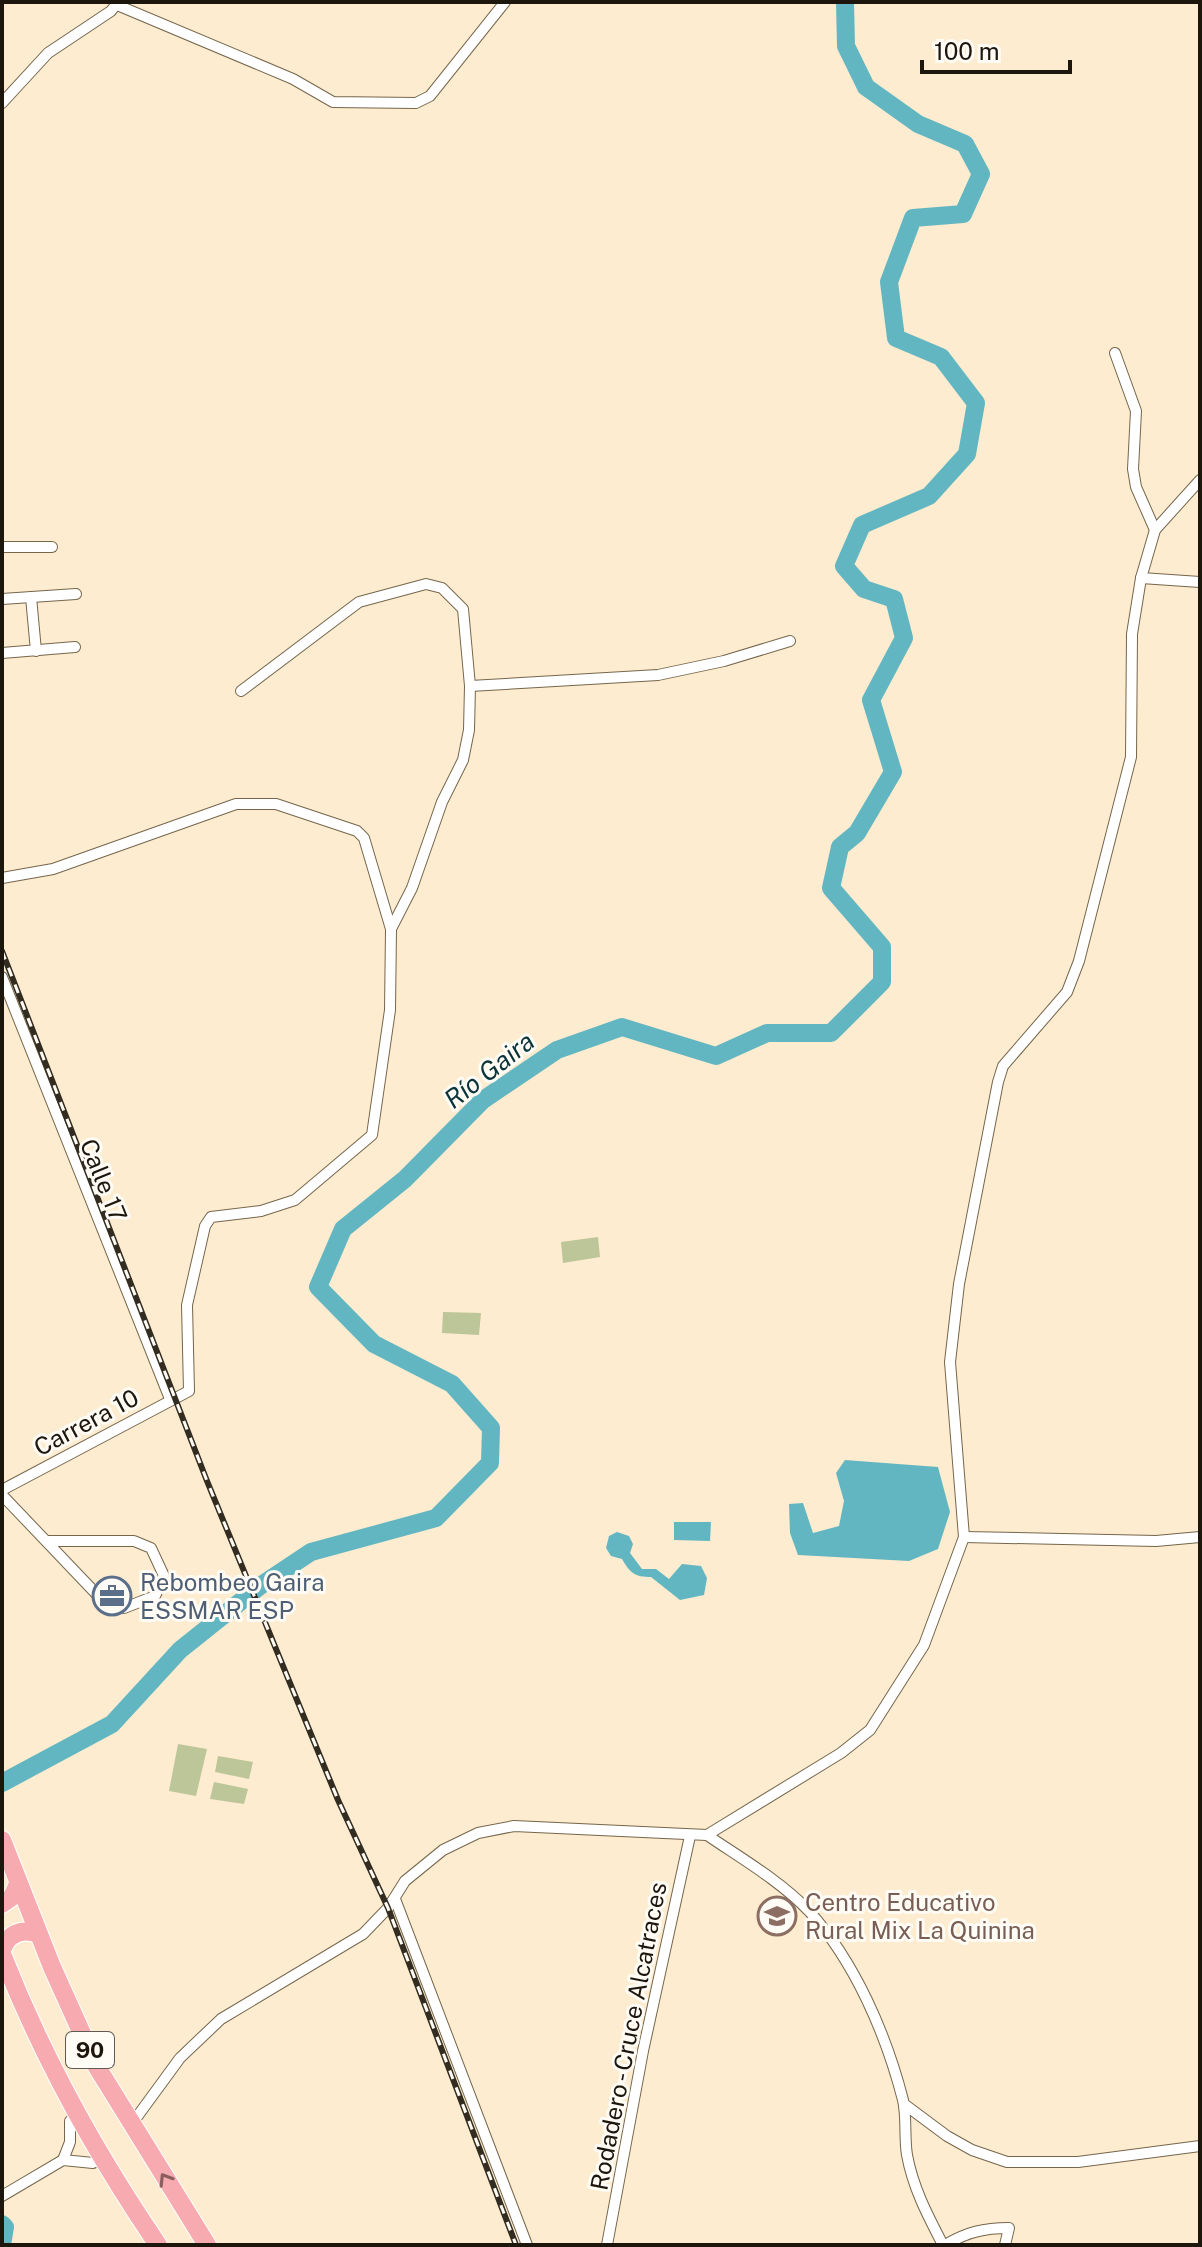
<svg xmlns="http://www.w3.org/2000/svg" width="1202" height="2247" font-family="'Public Sans',sans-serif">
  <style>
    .green { fill: #bcc699 }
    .water { fill: #62b6c2 }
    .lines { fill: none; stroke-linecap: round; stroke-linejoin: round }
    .river { stroke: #62b6c2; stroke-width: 18 }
    .minor-casing { stroke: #75664c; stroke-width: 12 }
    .trunk-casing { stroke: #fff; stroke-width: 20 }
    .minor { stroke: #fff; stroke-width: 10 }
    .trunk { stroke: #f7aab0; stroke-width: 18 }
    .rail-casing { stroke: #332c20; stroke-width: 6 }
    .rail { stroke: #fffbf5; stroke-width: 3; stroke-dasharray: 9; stroke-linecap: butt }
    .oneway { stroke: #8a605e }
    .labels { text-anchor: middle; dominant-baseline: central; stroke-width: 6; stroke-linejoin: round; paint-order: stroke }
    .shield { fill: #fffbf5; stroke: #605b52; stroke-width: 2 }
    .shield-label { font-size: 22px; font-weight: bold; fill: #1c160c }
    .street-label { font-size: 24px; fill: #1c160c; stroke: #fffbf5 }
    .service-label { font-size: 24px; fill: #4e5e75; stroke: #fffbf5; text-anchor: start }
    .education-label { font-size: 24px; fill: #785e54; stroke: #fffbf5; text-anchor: start }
    .water-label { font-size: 26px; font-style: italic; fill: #093439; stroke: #fffbf5 }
  </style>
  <rect width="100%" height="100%" fill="#fdeccf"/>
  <g class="green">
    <path d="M598,1237L600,1257L563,1263L561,1242Z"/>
    <path d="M443,1312L481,1313L479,1335L442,1333Z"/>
    <path d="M178,1744L207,1749L196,1796L169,1791Z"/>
    <path d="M218,1756L253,1762L249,1779L215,1772Z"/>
    <path d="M214,1782L248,1789L244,1804L210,1799Z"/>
  </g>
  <g class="water">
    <path d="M845,1460L938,1467L950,1512L938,1549L909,1561L798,1555L790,1533L789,1504L803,1503L813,1533L839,1526L844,1501L836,1473Z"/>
    <path d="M674,1522H711L710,1541L674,1540Z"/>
    <path d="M617,1532L629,1536L633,1544L630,1553L642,1569H656L669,1579L682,1564L701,1566L707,1578L704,1595L680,1600L651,1577C635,1577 630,1573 622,1559L611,1556L606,1548L609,1536Z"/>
  </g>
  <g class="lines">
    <g class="river">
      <path d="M2,1783L112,1724L180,1650L260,1586L311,1552L436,1518L490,1463L491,1428L452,1384L374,1344L318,1287L343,1229L405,1179L483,1100L557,1050L622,1027L716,1056L767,1033H831L882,982V947L831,888L840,847L857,833L893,772L871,700L904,638L894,599L864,589L844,566L862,525L929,496L967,454L976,403L941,357L896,338L889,282L913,218L963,214L981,174L965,144L918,124L866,87L846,46L845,2"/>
      <path d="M2,2224L5,2227L2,2245"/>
    </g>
    <defs>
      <g id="minor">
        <path d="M117,5L293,79L333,102L416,103L430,96L505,2"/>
        <path d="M2,103L48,53L111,11L118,2"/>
        <path d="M1115,353L1136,411L1133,469L1136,487L1155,530"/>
        <path d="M2,547H52"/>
        <path d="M1141,578L1200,582"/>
        <path d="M31,597L36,651"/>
        <path d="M2,599L76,594"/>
        <path d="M2,653L75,647"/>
        <path d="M470,686L658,675L724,661L790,641"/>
        <path d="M2,878L53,869L236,804H276L357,831L364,838L391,929"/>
        <path d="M2,977L170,1399"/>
        <path d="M2,1490L189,1391L187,1305L205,1226L211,1217L261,1211L295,1200L372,1135L390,1010L391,929L412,888L442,802L463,760L469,730L470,686L463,609L442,588L426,584L359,602L241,691"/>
        <path d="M2,1495L106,1604L124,1608L155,1596L164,1576L151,1548L134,1541H48"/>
        <path d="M964,1537L1156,1541L1200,1537"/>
        <path d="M707,1835C742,1859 779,1880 809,1911C855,1962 886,2034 903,2100C907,2118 904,2137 907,2155C913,2188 928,2216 943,2245"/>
        <path d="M395,1899L527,2245"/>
        <path d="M904,2104L947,2136L972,2150L1007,2162H1078L1200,2146"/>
        <path d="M131,2125L180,2058L221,2019L363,1934L388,1908L405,1881L443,1850L478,1833L514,1826L707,1835L841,1753L870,1730L924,1645L964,1537L950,1362L959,1284L998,1082L1003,1066L1067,992L1079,961L1131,757L1132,634L1141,578L1155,530L1200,480"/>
        <path d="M63,2160L70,2142V2121"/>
        <path d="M2,2196L63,2160L93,2163"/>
        <path d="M607,2245L643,2051L690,1836"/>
        <path d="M945,2245C967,2232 984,2228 1009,2228L1005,2245"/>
      </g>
      <g id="trunk">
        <path d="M2,1840L52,1967L97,2067L207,2245"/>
        <path d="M2,1904L12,1897L18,1884"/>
        <path d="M2,1949C9,1933 22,1928 38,1934"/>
        <path d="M2,1954C42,2056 96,2154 158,2245"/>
      </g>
    </defs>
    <use href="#minor" class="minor-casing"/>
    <use href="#trunk" class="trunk-casing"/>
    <use href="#minor" class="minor"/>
    <use href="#trunk" class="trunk"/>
    <defs>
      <path id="rail" d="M2,951L207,1481L338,1800L388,1908L516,2245"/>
    </defs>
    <use href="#rail" class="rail-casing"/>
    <use href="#rail" class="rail"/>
  </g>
  <defs><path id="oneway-chevron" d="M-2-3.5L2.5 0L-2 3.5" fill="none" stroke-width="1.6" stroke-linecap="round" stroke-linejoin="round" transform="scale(2)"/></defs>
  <use class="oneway" href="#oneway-chevron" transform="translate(165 2179) rotate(-122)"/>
  <defs>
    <symbol id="office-ring" viewBox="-11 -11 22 22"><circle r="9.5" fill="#fffbf5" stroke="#5c6f8a" stroke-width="1.5"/><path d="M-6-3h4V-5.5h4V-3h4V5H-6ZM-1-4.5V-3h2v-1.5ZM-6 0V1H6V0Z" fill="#5c6f8a"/></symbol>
    <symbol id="school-ring" viewBox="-11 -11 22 22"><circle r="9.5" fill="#fffbf5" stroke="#8d6e63" stroke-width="1.5"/><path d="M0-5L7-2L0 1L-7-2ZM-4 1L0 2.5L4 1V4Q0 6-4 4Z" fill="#8d6e63"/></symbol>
  </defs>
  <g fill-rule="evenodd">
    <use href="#office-ring" x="90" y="1574" width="44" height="44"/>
    <use href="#school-ring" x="755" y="1894" width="44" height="44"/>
  </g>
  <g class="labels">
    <rect class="shield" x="66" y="2032" width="48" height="36" rx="6"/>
    <g class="shield-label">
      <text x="90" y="2050">90</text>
    </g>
    <g class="street-label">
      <text transform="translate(104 1180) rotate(68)">Calle 17</text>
      <text transform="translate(86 1422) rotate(-28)">Carrera 10</text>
      <text transform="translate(628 2036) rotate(-79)">Rodadero - Cruce Alcatraces</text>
    </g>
    <g class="service-label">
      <text x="140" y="1582">Rebombeo Gaira<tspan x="140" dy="28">ESSMAR ESP</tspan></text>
    </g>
    <g class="education-label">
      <text x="805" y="1902">Centro Educativo<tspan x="805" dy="28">Rural Mix La Quinina</tspan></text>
    </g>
    <g class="water-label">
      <text transform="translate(489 1070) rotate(-38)">Río Gaira</text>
    </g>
  </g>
  <rect width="1202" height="2247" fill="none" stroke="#1c160c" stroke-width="8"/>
  <path d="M922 60v12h148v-12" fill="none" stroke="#1c160c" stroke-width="4"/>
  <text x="934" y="60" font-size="24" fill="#1c160c" stroke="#fffbf5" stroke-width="6" paint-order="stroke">100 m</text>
</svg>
